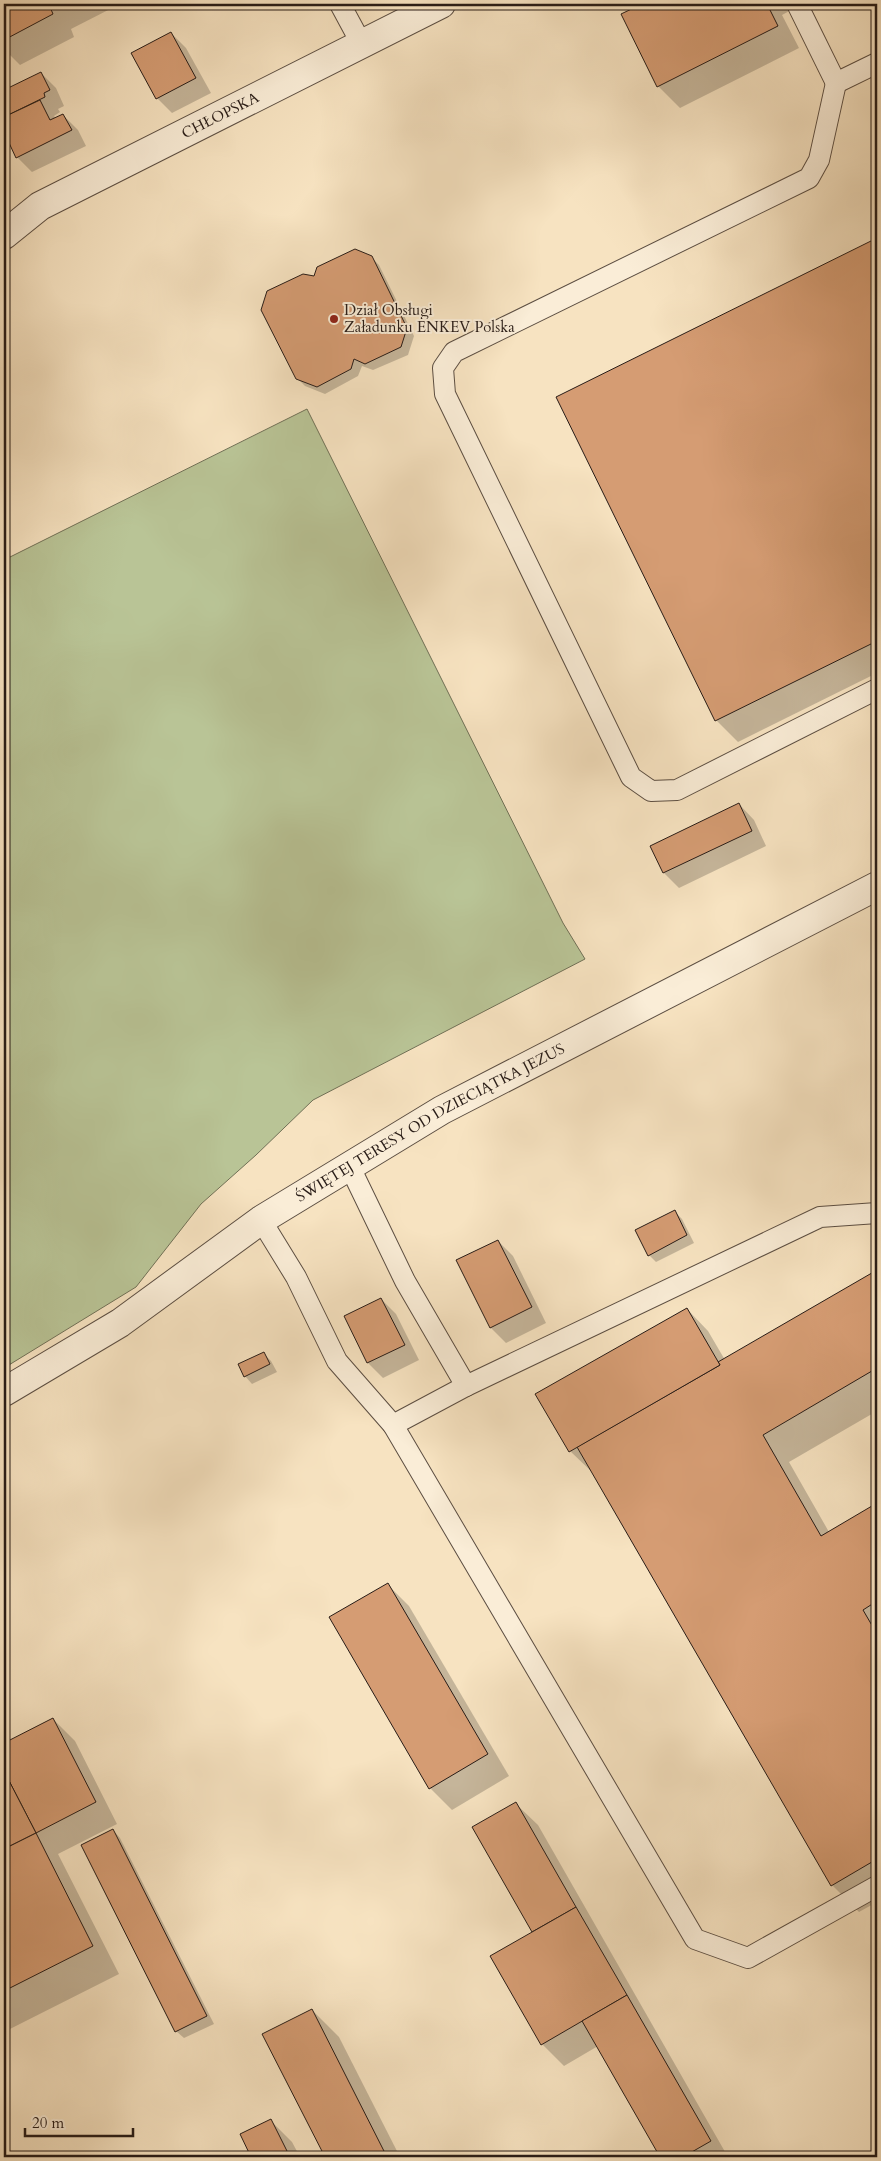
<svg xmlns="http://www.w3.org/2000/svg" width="881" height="2161" font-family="Cardo,serif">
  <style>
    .green { fill: #b9c496; stroke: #707056 }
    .shadow { fill: #0003 }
    .building { fill: #d59c73; stroke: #281c17 }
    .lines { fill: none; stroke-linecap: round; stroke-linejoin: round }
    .service-casing { stroke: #5c4e42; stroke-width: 22 }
    .minor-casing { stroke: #5c4e42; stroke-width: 30 }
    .service { stroke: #faedd7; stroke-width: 20 }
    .minor { stroke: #faedd7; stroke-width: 28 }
    .poi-dot { fill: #8f2418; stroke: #faedd7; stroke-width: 2 }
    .labels { text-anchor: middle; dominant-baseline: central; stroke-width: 4; stroke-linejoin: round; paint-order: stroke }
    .street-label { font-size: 15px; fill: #281c17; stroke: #faedd7 }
    .poi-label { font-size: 15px; fill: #281c17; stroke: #faedd7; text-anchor: start }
  </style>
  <rect width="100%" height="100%" fill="#f7e3c1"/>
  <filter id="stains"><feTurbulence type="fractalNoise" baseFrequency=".004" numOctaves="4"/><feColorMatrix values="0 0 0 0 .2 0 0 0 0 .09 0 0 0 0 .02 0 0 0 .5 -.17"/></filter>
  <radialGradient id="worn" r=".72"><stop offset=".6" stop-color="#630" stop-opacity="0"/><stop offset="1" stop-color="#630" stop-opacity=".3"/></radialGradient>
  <path class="green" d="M307,409L563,923L585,959L313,1100L256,1155L201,1204L136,1287L4,1368V560Z"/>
  <g class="shadow">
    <path d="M4,4H120L71,29L74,37L20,65L4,49Z"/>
    <path d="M203,4H213L207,7Z"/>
    <path d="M645,4H793L795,8L782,15L799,48L680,108L658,86L622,15Z"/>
    <path d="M171,33L186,48L211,93L172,113L157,98Z"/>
    <path d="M41,73L56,88L64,106L58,109L60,112L54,116L56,119L63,115L78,130L86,146L32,172L17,157L4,130V91Z"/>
    <path d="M877,239V673L738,742L716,720L558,397Z"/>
    <path d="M371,257L379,265L414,336L408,355L373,370L362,366L358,376L325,394L305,386L297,378L315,278Z"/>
    <path d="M739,804L754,820L766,846L679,888L664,873L651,846Z"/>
    <path d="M675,1212L682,1219L694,1243L656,1262L649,1255Z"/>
    <path d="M498,1241L513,1256L546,1323L506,1343L491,1328Z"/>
    <path d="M877,1272V1411L789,1462L829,1532L877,1505V1902L859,1912L832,1885L593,1473L570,1451L687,1309L708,1331L725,1360Z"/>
    <path d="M381,1299L396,1314L419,1360L383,1378L368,1363L345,1317Z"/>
    <path d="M263,1353L271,1361L277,1372L252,1384L245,1376Z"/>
    <path d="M388,1585L409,1606L509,1776L452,1810L430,1788Z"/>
    <path d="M53,1719L75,1741L117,1824L58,1854L119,1974L4,2032V1744Z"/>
    <path d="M516,1804L538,1825L728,2157H661L598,2046L564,2066L542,2044L534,1933L474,1828Z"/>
    <path d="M113,1830L120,1838L214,2024L184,2038L176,2031Z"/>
    <path d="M312,2010L339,2037L400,2157H326L264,2034Z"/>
    <path d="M270,2120L292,2142L300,2157H253L241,2135Z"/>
  </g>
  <g class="building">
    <path d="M4,4H57L50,7L53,14L4,40Z"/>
    <path d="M642,4H767L778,26L657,87L621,14Z"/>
    <path d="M171,32L196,78L156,99L131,53Z"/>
    <path d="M41,72L50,90L44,93L45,97L4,117V90Z"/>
    <path d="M40,100L50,120L63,114L72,130L16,158L4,132V117Z"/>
    <path d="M877,238V641L715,721L556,397Z"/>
    <path d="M355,249L372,256L407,328L401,347L365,364L354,359L351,369L317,387L296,379L261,310L267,291L303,274L314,276L317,267Z"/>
    <path d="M739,803L752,831L663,873L650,846Z"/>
    <path d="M675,1210L687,1235L648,1256L635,1230Z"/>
    <path d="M498,1240L532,1307L490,1328L456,1260Z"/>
    <path d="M877,1270V1368L763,1435L821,1536L877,1503V1601L863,1610L877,1634V1859L831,1886L577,1447L720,1365L718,1362Z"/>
    <path d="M381,1298L405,1345L367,1363L344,1316Z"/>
    <path d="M687,1308L720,1365L569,1452L535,1394Z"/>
    <path d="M264,1352L270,1364L244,1377L238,1364Z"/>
    <path d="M388,1583L488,1754L429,1789L329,1617Z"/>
    <path d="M53,1718L96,1802L36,1833L4,1771V1743Z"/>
    <path d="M4,1771L36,1833L4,1849Z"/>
    <path d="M516,1802L576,1907L532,1932L472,1827Z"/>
    <path d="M113,1829L207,2016L175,2032L81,1845Z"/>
    <path d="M36,1833L93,1946L4,1991V1849Z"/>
    <path d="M576,1907L627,1995L541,2045L490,1956Z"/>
    <path d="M627,1995L711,2141L683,2157H660L582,2021Z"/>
    <path d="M312,2009L387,2157H325L262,2034Z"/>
    <path d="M271,2119L290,2157H251L240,2134Z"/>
  </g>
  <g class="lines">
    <defs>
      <g id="service">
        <path d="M340,4L361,43"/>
        <path d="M797,4L836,83L877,63"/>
        <path d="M836,83L819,160L809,178L454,352L443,368L445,394L631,777L651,791L677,790L877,689"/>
        <path d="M349,1165L405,1281L466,1386"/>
        <path d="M261,1220L296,1277L337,1361L393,1425L695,1939L748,1958L877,1886"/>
        <path d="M393,1425L466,1386L820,1217L877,1213"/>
      </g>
      <g id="minor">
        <path id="s1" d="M4,235L40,206L441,4"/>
        <path id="s2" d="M4,1392L120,1323L261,1220L442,1110L877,886"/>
      </g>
    </defs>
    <use href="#service" class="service-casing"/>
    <use href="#minor" class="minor-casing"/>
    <use href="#service" class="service"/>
    <use href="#minor" class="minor"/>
  </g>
  <circle class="poi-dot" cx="334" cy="319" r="5"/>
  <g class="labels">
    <g class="street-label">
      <text stroke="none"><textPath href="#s1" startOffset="248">CHŁOPSKA</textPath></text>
      <text stroke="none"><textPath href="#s2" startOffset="505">ŚWIĘTEJ TERESY OD DZIECIĄTKA JEZUS</textPath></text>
    </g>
    <g class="poi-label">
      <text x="344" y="310">Dział Obsługi<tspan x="344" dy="17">Załadunku ENKEV Polska</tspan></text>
    </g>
  </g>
  <rect width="881" height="2161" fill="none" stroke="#f7e3c1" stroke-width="20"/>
  <rect x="5" y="5" width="871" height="2151" fill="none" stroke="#281c17" stroke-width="2.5"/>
  <rect x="10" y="10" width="861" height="2141" fill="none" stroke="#281c17"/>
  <path d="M25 2128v8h108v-8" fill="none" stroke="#281c17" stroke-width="2.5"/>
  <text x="32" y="2128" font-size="15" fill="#281c17" stroke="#faedd7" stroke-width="4" paint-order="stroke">20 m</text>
  <rect width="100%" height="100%" filter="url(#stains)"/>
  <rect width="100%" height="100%" fill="url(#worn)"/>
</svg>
